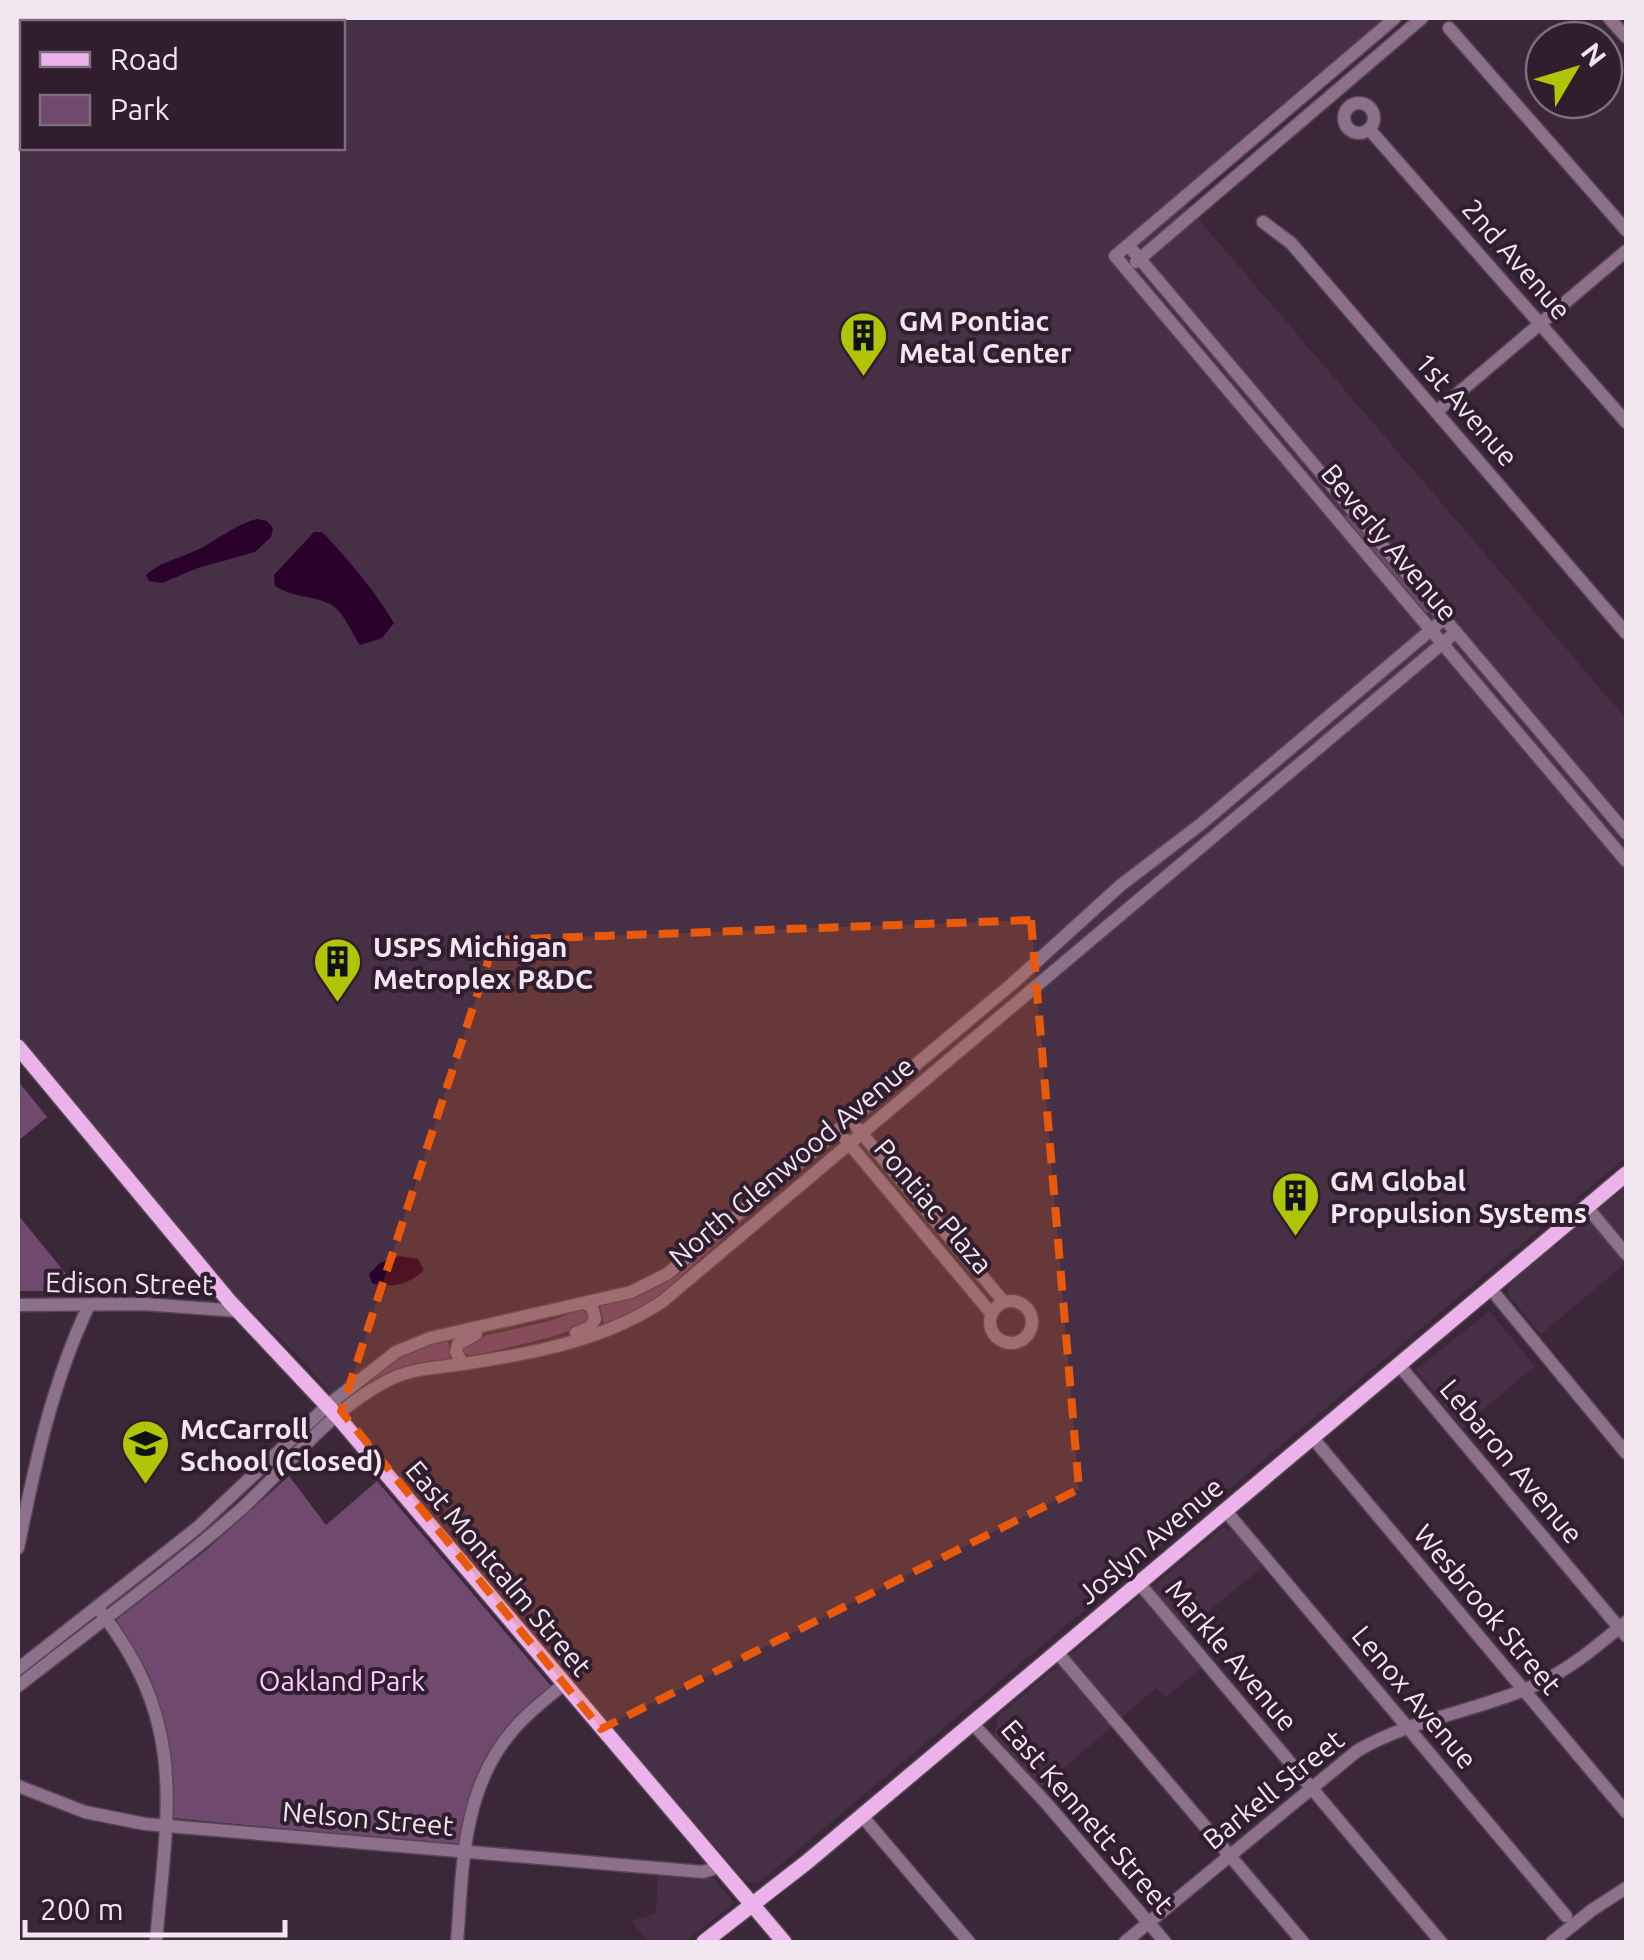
<svg xmlns="http://www.w3.org/2000/svg" width="1644" height="1960" font-family="Ubuntu,sans-serif">
  <style>
    .built { fill: #463046; fill-rule: evenodd }
    .green { fill: #6f496e }
    .water { fill: #2a012b }
    .lines { fill: none; stroke-linecap: round; stroke-linejoin: round }
    .minor-casing { stroke: #574656; stroke-width: 15 }
    .major-casing { stroke: #574656; stroke-width: 18 }
    .minor { stroke: #8d718b; stroke-width: 12 }
    .major { stroke: #ebb3e9; stroke-width: 15 }
    .marked { fill: #e8590c; fill-opacity: 0.2; stroke: #e8590c; stroke-width: 8; stroke-dasharray: 20 12; stroke-linejoin: round }
    .labels { text-anchor: middle; dominant-baseline: central; stroke-width: 8; stroke-linejoin: round; paint-order: stroke }
    .street-label { font-size: 28px; fill: #f2e6f1; stroke: #301e2f }
    .poi-label { font-size: 28px; font-weight: bold; fill: #f2e6f1; stroke: #301e2f; text-anchor: start }
    .park-label { font-size: 28px; fill: #fecbfc; stroke: #301e2f }
  </style>
  <rect width="100%" height="100%" fill="#3a2839"/>
  <g class="built">
    <path d="M18,18H1385L1261,121L1178,195L1626,719V1157L757,1884L746,1881L662,1786L304,1362L235,1295L18,1034ZM22,22H342V148H22Z"/>
    <path d="M1626,1187V1263L1541,1334L1509,1296L1508,1285Z"/>
    <path d="M1489,1311L1535,1366L1462,1427L1416,1370Z"/>
    <path d="M1223,1527L1235,1532L1264,1566L1186,1629L1211,1660L1165,1698L1156,1688L1040,1789L994,1737L998,1716Z"/>
    <path d="M658,1873L712,1876L734,1903L685,1942H649L631,1921L656,1913Z"/>
  </g>
  <g class="green">
    <path d="M1349,514L1430,610L1428,613L1424,612L1343,517Z"/>
    <path d="M18,1081L47,1117L18,1141Z"/>
    <path d="M752,1212L650,1304L604,1325L600,1305L639,1295L665,1282Z"/>
    <path d="M18,1215L80,1291H18Z"/>
    <path d="M580,1310L585,1311L588,1320C569,1338 501,1347 472,1357L463,1352V1348L474,1338L550,1321Z"/>
    <path d="M448,1340L451,1360L352,1397C372,1371 415,1345 448,1340Z"/>
    <path d="M289,1476L326,1525L377,1481L551,1686C498,1732 470,1771 460,1842L456,1845L173,1818C176,1744 157,1683 115,1621L205,1551Z"/>
  </g>
  <g class="water">
    <path d="M257,519L267,521L273,528L271,537L255,552L198,568L162,583L149,581L146,575C159,563 174,560 190,553C214,544 232,525 257,519Z"/>
    <path d="M314,532H322C348,559 375,591 394,623L382,638L360,645C351,633 344,611 330,604C312,595 293,598 275,586L274,575Z"/>
    <path d="M399,1256L418,1259L424,1270C410,1284 392,1289 372,1283L369,1274L380,1263Z"/>
  </g>
  <g class="lines">
    <defs>
      <g id="minor">
        <path d="M1395,18L1115,256L1626,861"/>
        <path d="M1609,18L1626,37"/>
        <path d="M1449,28L1626,230"/>
        <circle cx="1359" cy="118" r="15"/>
        <path d="M1369,129L1626,422"/>
        <path d="M1263,222L1291,243L1626,633"/>
        <path d="M1128,245L1626,833"/>
        <path d="M1136,262L1422,18"/>
        <path d="M1436,412L1626,251"/>
        <path d="M857,1128L1004,1302"/>
        <path d="M846,1140L991,1313"/>
        <path d="M1587,1207L1626,1254"/>
        <path d="M1490,1288L1626,1453"/>
        <circle cx="1011" cy="1322" r="21"/>
        <path d="M18,1305L144,1304L238,1311"/>
        <path d="M576,1333L590,1327L595,1319L592,1307L585,1303"/>
        <path d="M463,1364L456,1352L458,1344L476,1334"/>
        <path d="M1399,1365L1626,1636"/>
        <path d="M1312,1437L1626,1812"/>
        <path d="M1225,1510L1566,1916"/>
        <path d="M18,1548C35,1464 52,1383 89,1305"/>
        <path d="M1139,1583L1441,1942"/>
        <path d="M101,1612C189,1725 167,1811 156,1942"/>
        <path d="M1057,1652L1303,1942"/>
        <path d="M18,1669L197,1528L328,1405L396,1352L430,1338L631,1292L667,1274L1013,983L1121,885L1201,824L1445,618"/>
        <path d="M18,1686C92,1628 168,1573 239,1511C287,1468 329,1410 387,1381C413,1367 441,1368 469,1363C536,1353 607,1339 663,1301L1456,632"/>
        <path d="M972,1723L1047,1804L1165,1942"/>
        <path d="M18,1786L85,1812L145,1824L703,1872L719,1867"/>
        <path d="M862,1816L969,1942"/>
        <path d="M457,1942C463,1868 461,1790 513,1730C528,1712 547,1698 564,1684"/>
        <path d="M1125,1942L1357,1751C1411,1719 1474,1712 1531,1687C1567,1672 1597,1646 1626,1622"/>
        <path d="M1552,1942L1592,1910L1626,1888"/>
      </g>
      <g id="major">
        <path d="M18,1047L230,1302L338,1417L784,1942"/>
        <path d="M704,1942L807,1862L1626,1174"/>
      </g>
    </defs>
    <use href="#minor" class="minor-casing"/>
    <use href="#major" class="major-casing"/>
    <use href="#minor" class="minor"/>
    <use href="#major" class="major"/>
  </g>
  <path class="marked" d="M1031,920L1079,1489L601,1729L341,1411L495,940Z"/>
  <defs>
    <symbol id="building-pin" viewBox="-11 -11 22 30"><path d="M0 17L-7.5 6A9.5 9.5 0 1 1 7.5 6Z" fill="#afc506" stroke="#301e2f"/><path d="M-4-6H4V6H1V3H-1V6H-4ZM-2.5-4.3h1.7v1.8h-1.7ZM.8-4.3h1.7v1.8H.8ZM-2.5-1h1.7V.8h-1.7ZM.8-1h1.7V.8H.8Z" fill="#111"/></symbol>
    <symbol id="school-pin" viewBox="-11 -11 22 30"><path d="M0 17L-7.5 6A9.5 9.5 0 1 1 7.5 6Z" fill="#afc506" stroke="#301e2f"/><path d="M0-5L7-2L0 1L-7-2ZM-4 1L0 2.5L4 1V4Q0 6-4 4Z" fill="#111"/></symbol>
  </defs>
  <g fill-rule="evenodd">
    <use href="#building-pin" x="836" y="308" width="55" height="75"/>
    <use href="#building-pin" x="310" y="934" width="55" height="75"/>
    <use href="#building-pin" x="1268" y="1168" width="55" height="75"/>
    <use href="#school-pin" x="118" y="1416" width="55" height="75"/>
  </g>
  <g class="labels">
    <g class="street-label">
      <text transform="translate(1517 259) rotate(49)">2nd Avenue</text>
      <text transform="translate(1467 409) rotate(49)">1st Avenue</text>
      <text transform="translate(1390 542) rotate(50)">Beverly Avenue</text>
      <text transform="translate(791 1161) rotate(-40)">North Glenwood Avenue</text>
      <text transform="translate(934 1206) rotate(50)">Pontiac Plaza</text>
      <text transform="translate(129 1283) rotate(1)">Edison Street</text>
      <text transform="translate(1512 1461) rotate(50)">Lebaron Avenue</text>
      <text transform="translate(1150 1540) rotate(-40)">Joslyn Avenue</text>
      <text transform="translate(499 1568) rotate(50)">East Montcalm Street</text>
      <text transform="translate(1488 1609) rotate(50)">Wesbrook Street</text>
      <text transform="translate(1232 1655) rotate(50)">Markle Avenue</text>
      <text transform="translate(1415 1697) rotate(50)">Lenox Avenue</text>
      <text transform="translate(1273 1789) rotate(-39)">Barkell Street</text>
      <text transform="translate(1088 1816) rotate(49)">East Kennett Street</text>
      <text transform="translate(368 1818) rotate(5)">Nelson Street</text>
    </g>
    <g class="poi-label">
      <text x="899" y="320">GM Pontiac<tspan x="899" dy="32">Metal Center</tspan></text>
      <text x="373" y="946">USPS Michigan<tspan x="373" dy="32">Metroplex P&amp;DC</tspan></text>
      <text x="1330" y="1180">GM Global<tspan x="1330" dy="32">Propulsion Systems</tspan></text>
      <text x="180" y="1428">McCarroll<tspan x="180" dy="32">School (Closed)</tspan></text>
    </g>
    <g class="park-label">
      <text x="342" y="1680">Oakland Park</text>
    </g>
  </g>
  <rect width="1644" height="1960" fill="none" stroke="#f2e6f1" stroke-width="40"/>
  <rect x="20" y="20" width="325" height="130" fill="#301e2f" stroke="#7e6e7d" stroke-width="2.5"/>
  <rect x="40" y="52" width="50" height="15" fill="#ebb3e9" stroke="#7e6e7d" stroke-width="2.5"/>
  <text x="110" y="70" font-size="30" fill="#f2e6f1">Road</text>
  <rect x="40" y="95" width="50" height="30" fill="#6f496e" stroke="#7e6e7d" stroke-width="2.5"/>
  <text x="110" y="120" font-size="30" fill="#f2e6f1">Park</text>
  <g transform="translate(1574 70) rotate(52)"><circle r="48" fill="#301e2f" stroke="#7e6e7d" stroke-width="2.5"/>
  <path d="M0-8L18 38L0 25L-18 38Z" fill="#afc506"/>
  <text y="-15" font-size="28" font-weight="bold" text-anchor="middle" fill="#f2e6f1">N</text>
  </g>
  <path d="M25 1920v15h260v-15" fill="none" stroke="#f2e6f1" stroke-width="5"/>
  <text x="40" y="1920" font-size="30" fill="#f2e6f1" stroke="#301e2f" stroke-width="8" paint-order="stroke">200 m</text>
</svg>
